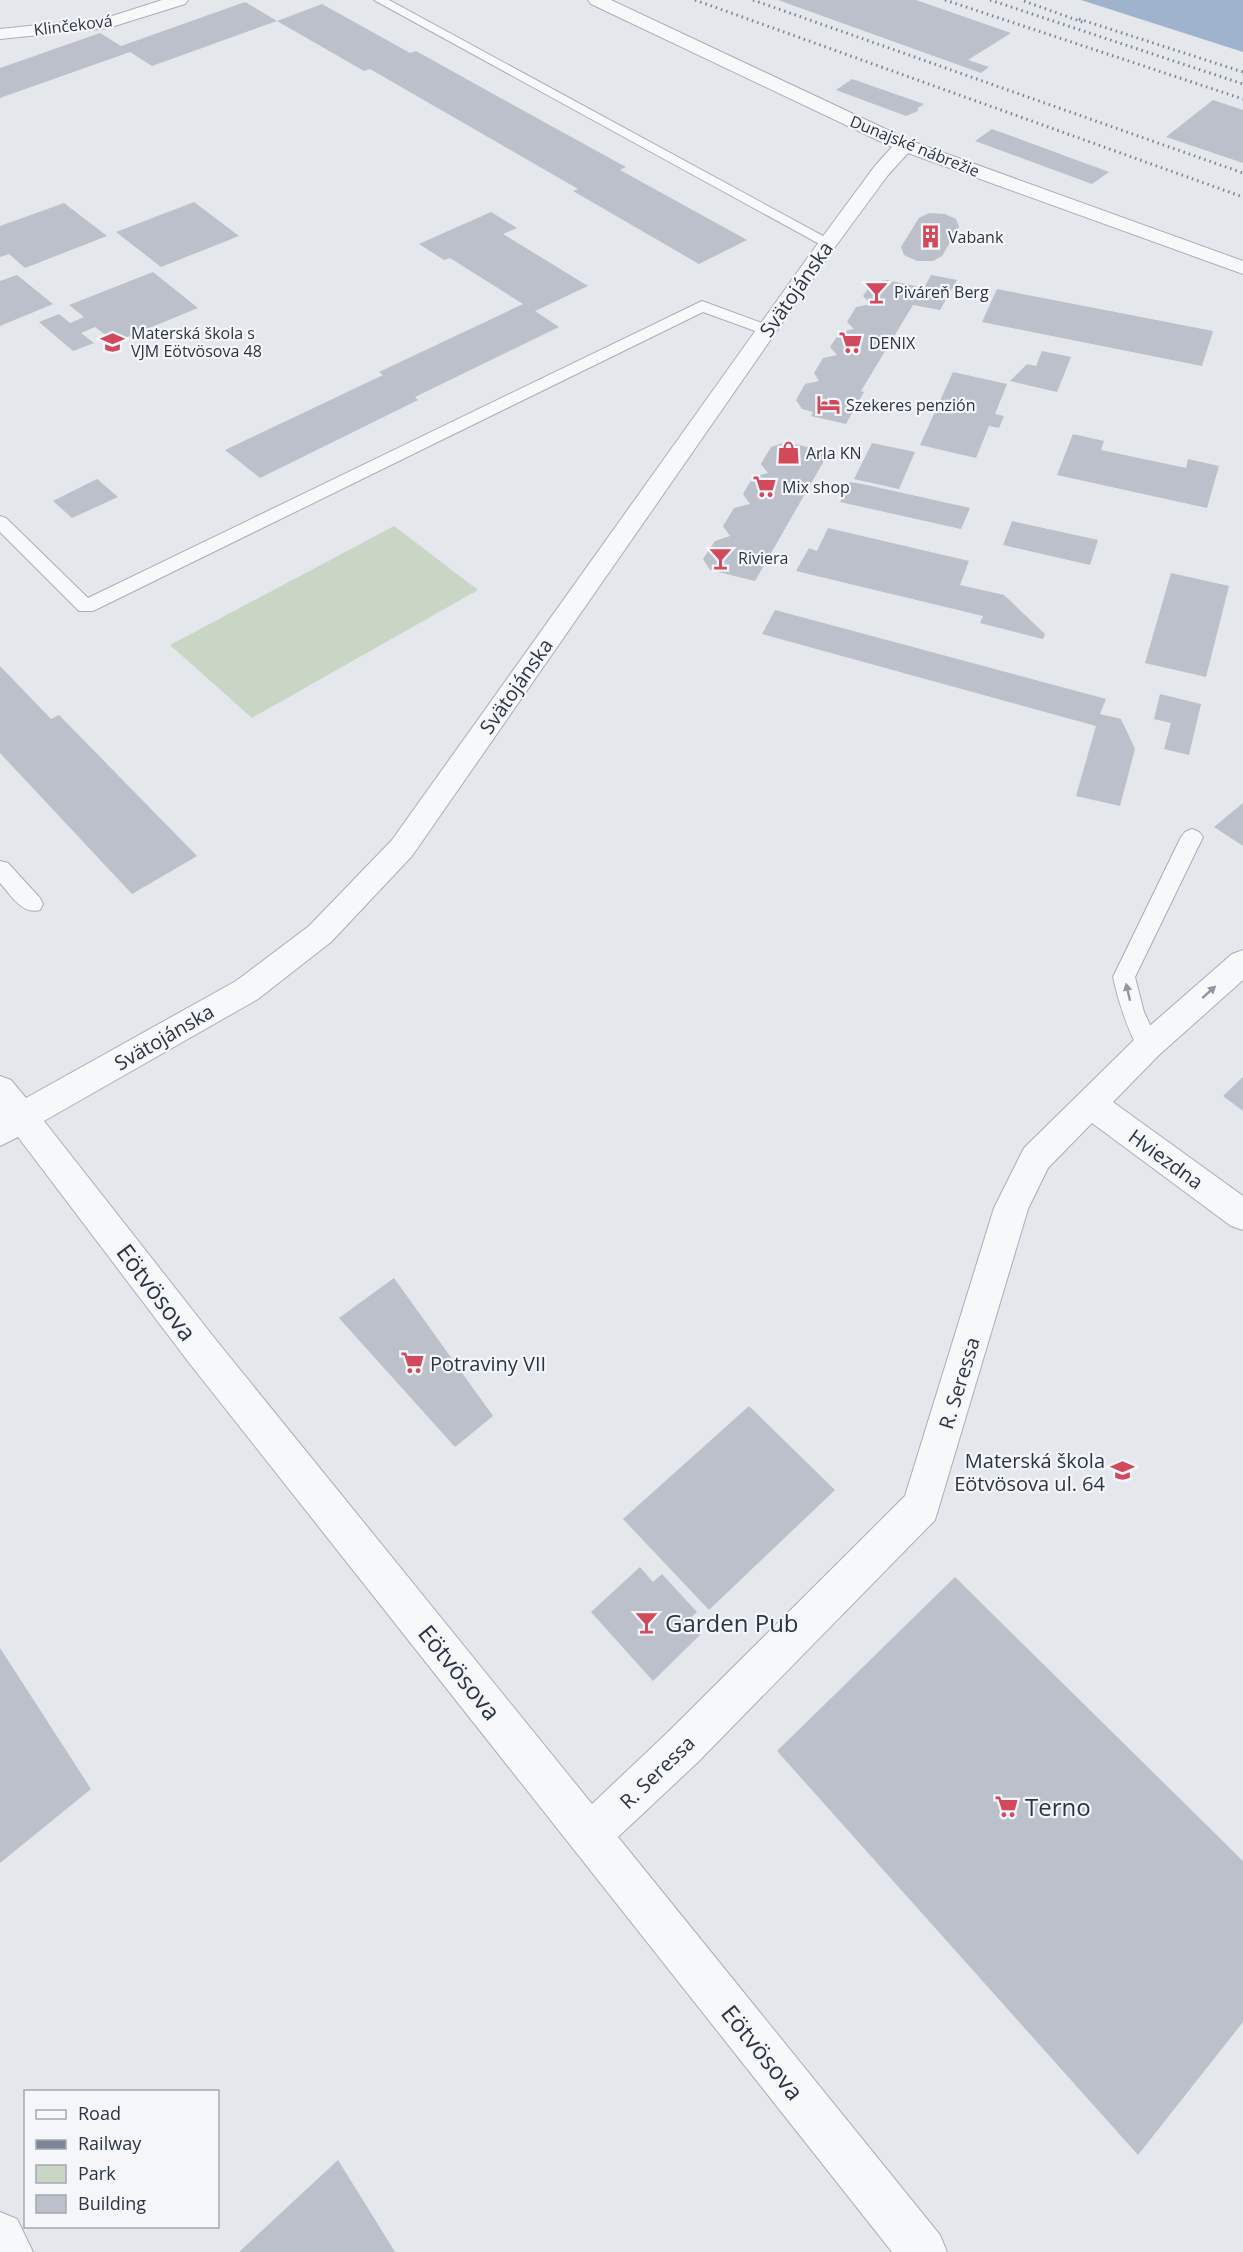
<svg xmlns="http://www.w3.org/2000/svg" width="1243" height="2252" font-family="'Open Sans',sans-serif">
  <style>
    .green { fill: #c9d6c5 }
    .water { fill: #9fb4cc }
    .building { fill: #bbc0ca }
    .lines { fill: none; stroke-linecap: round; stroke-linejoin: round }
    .lane-casing { stroke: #a9aeb7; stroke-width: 2 }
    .street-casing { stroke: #a9aeb7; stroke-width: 2 }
    .lane { fill: #f7f8fa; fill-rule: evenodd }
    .street { fill: #f7f8fa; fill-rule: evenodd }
    .rail { stroke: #7d8696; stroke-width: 3; stroke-dasharray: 1.5 4; stroke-linecap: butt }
    .oneway { fill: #9196a0 }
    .labels { text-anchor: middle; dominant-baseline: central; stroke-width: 4.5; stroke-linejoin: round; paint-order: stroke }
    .far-street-label { font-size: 16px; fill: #2b3445; stroke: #f4f6f9 }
    .far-poi-label { font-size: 16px; fill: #2b3445; stroke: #f4f6f9; text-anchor: start }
    .street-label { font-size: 20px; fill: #2b3445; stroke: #f4f6f9 }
    .poi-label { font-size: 20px; fill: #2b3445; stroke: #f4f6f9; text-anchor: start }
    .near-street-label { font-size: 24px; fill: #2b3445; stroke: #f4f6f9 }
    .near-poi-label { font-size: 24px; fill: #2b3445; stroke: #f4f6f9; text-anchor: start }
  </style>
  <rect width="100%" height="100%" fill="#e4e7ec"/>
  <path class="green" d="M394,526L478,590L252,718L170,645Z"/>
  <path class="water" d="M1081,0H1243V52Z"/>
  <g class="building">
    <path d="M778,0H916L1011,33L968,60L989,67L981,73Z"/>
    <path d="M245,2L277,21L322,4L410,53L416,51L544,122L626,167L620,170L747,240L699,264L573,191L578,189L370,69L364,71L277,21L152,66L130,52L0,98V68L100,33L121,46Z"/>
    <path d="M852,79L924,104L918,108V111L906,116L836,90Z"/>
    <path d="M1213,100L1243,110V163L1166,137Z"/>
    <path d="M992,129L1109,172L1092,184L975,141Z"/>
    <path d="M194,202L239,236L161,267L116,232Z"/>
    <path d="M64,203L107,236L25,268L9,254L0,257V226Z"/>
    <path d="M491,212L517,228L503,234L588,286L535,311L559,327L415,397L418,400L260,478L225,450L383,375L379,372L523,304L450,258L444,260L419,244Z"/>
    <path d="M929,213L945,214L956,219L959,227L942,256L933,261H917L904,255L901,247L919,218Z"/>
    <path d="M153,272L198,308L115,342L95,327L81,333L94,343L73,351L39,322L59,314L70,323L84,317L69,305Z"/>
    <path d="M17,275L53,304L0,326V281Z"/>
    <path d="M931,275L957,280L940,310L913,305L861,391L864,392L846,424L811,416L813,412L802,409L796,400L805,384L819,381L814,373L823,358L837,355L830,347L840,332L854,329L847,322L856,307L871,304L863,296L872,283L887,280L924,288Z"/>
    <path d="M997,289L1213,331L1202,366L982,322Z"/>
    <path d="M1042,351L1071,357L1057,392L1010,381L1027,364L1036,366Z"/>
    <path d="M953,372L1007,384L995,414L1004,416L999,428L989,426L976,458L920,445Z"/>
    <path d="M1073,434L1104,441L1101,450L1186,468L1188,459L1219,466L1207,508L1057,475Z"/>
    <path d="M786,442L829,452L755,581L710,570L703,559L715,541L730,536L723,526L734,508L750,504L743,494L753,477L768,473L761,464L771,447Z"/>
    <path d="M872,443L915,452L899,489L854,479Z"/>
    <path d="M97,479L118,497L72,518L53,501Z"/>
    <path d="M850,482L867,485L970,508L961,529L840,502Z"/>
    <path d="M1012,521L1098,540L1090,565L1003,545Z"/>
    <path d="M828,528L969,561L960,585L1004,595L1045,634L1043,639L980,623L983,616L796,571L809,548L817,551Z"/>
    <path d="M1171,573L1229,586L1206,677L1145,663Z"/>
    <path d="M775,610L1106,699L1100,714L1121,719L1135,749L1120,806L1076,796L1096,726L762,634Z"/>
    <path d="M0,666L51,719L59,715L197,856L132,894L0,753Z"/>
    <path d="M1160,694L1201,704L1189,755L1164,749L1171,723L1154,719Z"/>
    <path d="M1243,803V846L1214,827Z"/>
    <path d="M1243,1077V1111L1223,1096Z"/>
    <path d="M394,1278L493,1416L455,1447L339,1318Z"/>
    <path d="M749,1406L835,1490L709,1610L623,1519Z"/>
    <path d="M640,1567L653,1582L662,1574L697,1612L688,1620L701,1634L653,1681L591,1612Z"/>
    <path d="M955,1577L1243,1861V2022L1138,2155L777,1751Z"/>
    <path d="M0,1648L91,1789L0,1863Z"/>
    <path d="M338,2160L395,2252H239Z"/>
  </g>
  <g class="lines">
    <defs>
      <g id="lane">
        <path d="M374,0H389L836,243L833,246H823Z"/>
        <path d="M702,301L773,327L775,330L773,333H761L703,312L93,611H79L0,532V516L6,518L88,598Z"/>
        <path d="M1192,829L1199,832L1203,837L1135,977L1144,1012L1160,1046L1156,1053L1148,1055L1140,1053C1127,1028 1119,1004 1113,977L1181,837L1185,832Z"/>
        <path d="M0,861L8,863L40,898L43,904L40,910C22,915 11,895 0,883Z"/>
      </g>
      <g id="street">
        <path d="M162,0H188L185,4L108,28L0,39V29L106,18Z"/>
        <path d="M588,0H611L911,141L1243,261V274L908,153L888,175L835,247L412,856L331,942L258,999L44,1121L216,1340L592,1804L668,1732L905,1496L994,1208L1024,1148L1137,1037L1232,954L1243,950V980L1159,1055L1113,1102L1243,1196V1230L1231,1226L1092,1123L1048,1168L1028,1209L935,1520L698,1762L618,1837L940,2235L947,2252H892L190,1364L18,1137L0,1146V1076L11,1080L26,1098L236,981L309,926L392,840L821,239L874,167L892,147L591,4Z"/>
        <path d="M0,2212L17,2219L33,2252H0Z"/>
      </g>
    </defs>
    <use href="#lane" class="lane-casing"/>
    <use href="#street" class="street-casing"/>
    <use href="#lane" class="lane"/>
    <use href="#street" class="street"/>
    <g class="rail">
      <path d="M695,0L1243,197"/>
      <path d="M753,0L1243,173"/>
      <path d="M945,0L1243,99"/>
      <path d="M990,0L1243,84"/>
      <path d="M1024,1L1085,23"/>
      <path d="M1079,19L1243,72"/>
    </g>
  </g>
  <defs><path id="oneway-solid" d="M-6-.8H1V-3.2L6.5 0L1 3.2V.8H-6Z" transform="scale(1.5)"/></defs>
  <g class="oneway">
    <use href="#oneway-solid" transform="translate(1128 992) rotate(-103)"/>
    <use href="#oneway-solid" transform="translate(1209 992) rotate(-42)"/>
  </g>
  <defs>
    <symbol id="building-bare" viewBox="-9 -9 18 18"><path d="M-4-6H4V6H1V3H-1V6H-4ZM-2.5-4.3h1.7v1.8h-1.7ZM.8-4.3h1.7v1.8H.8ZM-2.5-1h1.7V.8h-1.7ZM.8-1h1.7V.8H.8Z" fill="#d1495b" stroke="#f4f6f9" stroke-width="2.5" paint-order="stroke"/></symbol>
    <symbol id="bar-bare" viewBox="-9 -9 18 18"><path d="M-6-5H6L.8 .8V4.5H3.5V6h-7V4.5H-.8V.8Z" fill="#d1495b" stroke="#f4f6f9" stroke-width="2.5" paint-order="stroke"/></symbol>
    <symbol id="school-bare" viewBox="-9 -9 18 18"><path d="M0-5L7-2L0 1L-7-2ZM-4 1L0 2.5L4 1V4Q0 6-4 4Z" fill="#d1495b" stroke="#f4f6f9" stroke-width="2.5" paint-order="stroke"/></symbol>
    <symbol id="supermarket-bare" viewBox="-9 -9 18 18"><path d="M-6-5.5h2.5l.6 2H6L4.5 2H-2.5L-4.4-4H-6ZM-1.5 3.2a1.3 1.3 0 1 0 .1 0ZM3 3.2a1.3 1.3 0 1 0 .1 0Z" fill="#d1495b" stroke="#f4f6f9" stroke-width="2.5" paint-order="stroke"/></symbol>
    <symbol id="hotel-bare" viewBox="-9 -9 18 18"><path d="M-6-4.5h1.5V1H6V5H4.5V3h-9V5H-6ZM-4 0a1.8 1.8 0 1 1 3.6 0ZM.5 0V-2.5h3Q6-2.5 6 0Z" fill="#d1495b" stroke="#f4f6f9" stroke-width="2.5" paint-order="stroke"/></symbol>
    <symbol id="shop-bare" viewBox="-9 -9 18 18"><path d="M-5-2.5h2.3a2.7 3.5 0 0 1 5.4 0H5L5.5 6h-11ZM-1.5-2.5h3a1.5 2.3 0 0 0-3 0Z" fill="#d1495b" stroke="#f4f6f9" stroke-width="2.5" paint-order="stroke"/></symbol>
  </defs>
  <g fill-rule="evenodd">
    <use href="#building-bare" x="914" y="220" width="33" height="33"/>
    <use href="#bar-bare" x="860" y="276" width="33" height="33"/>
    <use href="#school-bare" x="96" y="326" width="33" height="33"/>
    <use href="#supermarket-bare" x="834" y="326" width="33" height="33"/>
    <use href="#hotel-bare" x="812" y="388" width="33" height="33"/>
    <use href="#shop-bare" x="772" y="436" width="33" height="33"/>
    <use href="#supermarket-bare" x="748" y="470" width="33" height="33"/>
    <use href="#bar-bare" x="704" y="542" width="33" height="33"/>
    <use href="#supermarket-bare" x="396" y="1346" width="33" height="33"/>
    <use href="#school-bare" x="1106" y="1454" width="33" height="33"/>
    <use href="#bar-bare" x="630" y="1606" width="33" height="33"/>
    <use href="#supermarket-bare" x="990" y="1790" width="33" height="33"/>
  </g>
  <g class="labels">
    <g class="far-street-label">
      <text transform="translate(73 25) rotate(-7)">Klinčeková</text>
      <text transform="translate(915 146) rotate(22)">Dunajské nábrežie</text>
    </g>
    <g class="far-poi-label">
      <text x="948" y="237">Vabank</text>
      <text x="894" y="292">Piváreň Berg</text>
      <text x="131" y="333">Materská škola s<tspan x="131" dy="18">VJM Eötvösova 48</tspan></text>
      <text x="869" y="343">DENIX</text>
      <text x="846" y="405">Szekeres penzión</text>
      <text x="806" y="453">Arla KN</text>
      <text x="782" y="487">Mix shop</text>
      <text x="738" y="558">Riviera</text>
    </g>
    <g class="street-label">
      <text transform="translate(796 289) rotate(-55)">Svätojánska</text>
      <text transform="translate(516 686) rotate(-55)">Svätojánska</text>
      <text transform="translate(164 1037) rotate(-30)">Svätojánska</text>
      <text transform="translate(1166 1159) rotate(36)">Hviezdna</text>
      <text transform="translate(959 1383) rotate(-73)">R. Seressa</text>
      <text transform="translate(657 1772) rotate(-44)">R. Seressa</text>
    </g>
    <g class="poi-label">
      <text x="430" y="1363">Potraviny VII</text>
      <text x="1105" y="1460" text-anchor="end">Materská škola<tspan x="1105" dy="23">Eötvösova ul. 64</tspan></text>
    </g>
    <g class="near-street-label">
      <text transform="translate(157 1292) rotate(53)">Eötvösova</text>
      <text transform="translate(460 1672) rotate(51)">Eötvösova</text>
      <text transform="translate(763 2052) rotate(51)">Eötvösova</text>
    </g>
    <g class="near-poi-label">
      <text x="665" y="1622">Garden Pub</text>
      <text x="1025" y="1806">Terno</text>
    </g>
  </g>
  <rect x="24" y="2090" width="195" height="138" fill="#f4f6f9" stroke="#a4a8b1" stroke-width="1.5"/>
  <rect x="36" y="2110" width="30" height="9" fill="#f7f8fa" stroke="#a4a8b1" stroke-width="1.5"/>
  <text x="78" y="2120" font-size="18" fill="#2b3445">Road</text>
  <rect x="36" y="2140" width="30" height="9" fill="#7d8696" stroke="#a4a8b1" stroke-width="1.5"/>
  <text x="78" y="2150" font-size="18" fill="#2b3445">Railway</text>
  <rect x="36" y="2165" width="30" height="18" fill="#c9d6c5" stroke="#a4a8b1" stroke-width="1.5"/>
  <text x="78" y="2180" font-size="18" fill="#2b3445">Park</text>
  <rect x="36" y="2195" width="30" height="18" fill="#bbc0ca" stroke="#a4a8b1" stroke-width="1.5"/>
  <text x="78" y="2210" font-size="18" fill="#2b3445">Building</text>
</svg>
